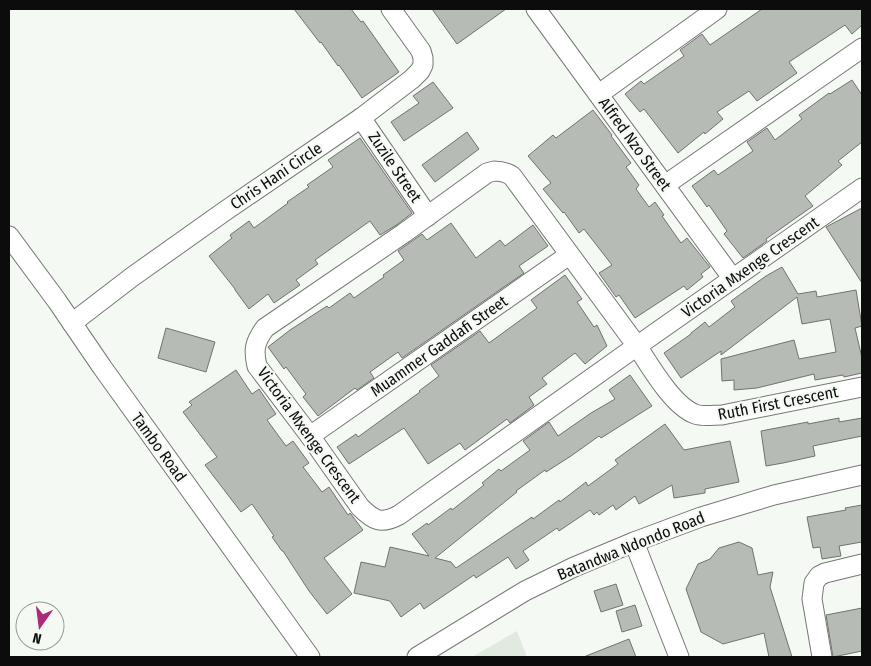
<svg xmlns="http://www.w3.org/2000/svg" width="871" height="666" font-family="'Fira Sans Condensed',sans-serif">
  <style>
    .built { fill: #e1eadf }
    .building { fill: #b7bbb6; stroke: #70736f }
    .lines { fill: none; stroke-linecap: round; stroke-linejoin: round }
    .minor-casing { stroke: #757874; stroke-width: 21 }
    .minor { stroke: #fff; stroke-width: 19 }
    .labels { text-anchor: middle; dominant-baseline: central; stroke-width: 4.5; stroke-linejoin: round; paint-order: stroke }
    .street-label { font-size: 16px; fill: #0b0c0b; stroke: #f5f9f3 }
  </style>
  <rect width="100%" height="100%" fill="#f5f9f3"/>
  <path class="built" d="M517,631L527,657H472Z"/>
  <g class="building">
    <path d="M294,9H351L361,22L363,21L399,72L362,98L339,65L338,66L321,42L320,43Z"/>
    <path d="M432,9H506L457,44Z"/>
    <path d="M762,9H862V25L852,34L845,25L789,62L797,73L757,101L749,91L717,112L723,119L705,134L704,132L678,153L644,109L640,112L625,94L641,81L644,84L684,56L680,50L702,34L710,45Z"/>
    <path d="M852,80L862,95V142L838,161L842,165L805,196L813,206L766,239L767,241L743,258L724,234L727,231L709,205L707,207L692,186L714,170L718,175L753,151L747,142L767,128L775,140L802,119L799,115L829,93L830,94Z"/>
    <path d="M433,82L453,108L404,141L391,122L419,103L413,96Z"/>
    <path d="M593,110L612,135L611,136L631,163L626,167L639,185L636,189L649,207L655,202L664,215L662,216L681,243L687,238L710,267L701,274L703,277L687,290L684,286L635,318L619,295L616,297L599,273L612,265L584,229L579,233L564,212L563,213L543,189L551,183L528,156L553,135L556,138Z"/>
    <path d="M467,132L479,149L435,182L422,165Z"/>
    <path d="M360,138L412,213L398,224L380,235L370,221L315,260L318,264L296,280L300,285L274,303L268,294L249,309L235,290V289L209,256L232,238L230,235L249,221L254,228L288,203L287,202L309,187L307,185L333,167L328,160Z"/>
    <path d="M862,208V283L826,227Z"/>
    <path d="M451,223L476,258L500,240L505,246L533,225L548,246L519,266L524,273L402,358L398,352L370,372L374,378L357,390L355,388L318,416L303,397L306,394L286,367L284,369L268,347L290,330L327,306L329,308L350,293L354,298L384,277L383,275L404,260L398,251L422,234L427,240Z"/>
    <path d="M782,267L798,294L816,291L817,297L856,290L862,326L855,328L862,358V373L844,377L843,375L815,380L814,374L757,388L734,390V380L722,381L721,359L794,340L799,359L836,352L830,319L802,324L797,297L721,355V351L681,378L664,353L691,334V333L705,322L709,327L735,307L731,301L766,276Z"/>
    <path d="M565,275L582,299L577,302L594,327L597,325L607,346L585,364L575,353L542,378L547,384L529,397L534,405L510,423L507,419L465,450L460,443L428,464L404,428L349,464L337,447L356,434L358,437L420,392L419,391L439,376L431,365L480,331L489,343L537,308L531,300Z"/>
    <path d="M166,328L215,342L206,372L158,358Z"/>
    <path d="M236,370L252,394L259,389L276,414L267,420L286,446L293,441L309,463L303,467L322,492L329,487L348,515L350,513L363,530L324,558L352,594L327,614L309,591L283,551H282L272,537L274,536L252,504L241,512L205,465L217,457L183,412L192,405L189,402Z"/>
    <path d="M630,375L652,406L601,438L599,436L571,456L546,472L545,470L516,491L517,492L435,558L451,562L456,568L532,517L533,519L559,500L560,502L586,482L588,486L618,464L615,460L665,424L684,450L730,441L739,482L705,489V493L674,498L672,485L639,504L635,496L616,510L613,505L599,515L597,512L594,515L590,510L559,531L557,528L523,551L529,560L516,569L508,557L476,578L474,575L424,609L420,603L401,617L390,601L354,593L361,562L385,567L390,547L429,556L412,534L427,523L428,525L451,508L452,510L484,485L482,483L499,469L501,471L530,450L523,441L549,422L558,436L591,413L615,399L609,390Z"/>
    <path d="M839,418V422L862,418V436L813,446L815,456L783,463L766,466L761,431L808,422V424Z"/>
    <path d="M862,505V542L839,546L841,556L822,559L820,547L813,548L807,517L846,510L845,508Z"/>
    <path d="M739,542L752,548L758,575L773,572L770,587L792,657H769L764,633L723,644L701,632L686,589L698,564L710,559L719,548Z"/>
    <path d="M616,584L623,605L601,612L594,591Z"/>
    <path d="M635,605L642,626L622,632L616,611Z"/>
    <path d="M862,608V651L833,657L826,615Z"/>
    <path d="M629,639L636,657H586V656Z"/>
  </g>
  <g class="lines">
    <defs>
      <g id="minor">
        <path d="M536,9L733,279"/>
        <path d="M599,94L717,9"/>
        <path d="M361,118L428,216"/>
        <path d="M494,171C501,171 506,172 512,176L637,346L399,515C381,525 373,520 360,507L310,436L257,366C253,349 255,342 265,328L404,233L487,173Z"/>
        <path d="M665,185L862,48"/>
        <path d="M862,188L637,346C650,366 673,406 695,414C703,417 713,415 722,415L862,387"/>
        <path d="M9,236L57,301L102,367L310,657"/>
        <path d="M72,323L132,277L225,211L361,118L412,79L420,71L423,65V58L421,51L391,9"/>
        <path d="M310,436L569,255"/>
        <path d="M634,542L679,657"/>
        <path d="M417,657L525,591L574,567L634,542L701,517L774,495L862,475"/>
        <path d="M822,657L812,599L814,583L819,576L825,573L862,564"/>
      </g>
    </defs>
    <use href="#minor" class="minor-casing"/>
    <use href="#minor" class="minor"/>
  </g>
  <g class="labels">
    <g class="street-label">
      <text transform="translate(635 144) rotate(54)">Alfred Nzo Street</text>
      <text transform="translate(395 167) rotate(56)">Zuzile Street</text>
      <text transform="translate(276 176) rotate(-34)">Chris Hani Circle</text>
      <text transform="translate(750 267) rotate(-35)">Victoria Mxenge Crescent</text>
      <text transform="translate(439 346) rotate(-35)">Muammer Gaddafi Street</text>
      <text transform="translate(778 403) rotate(-11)">Ruth First Crescent</text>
      <text transform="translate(309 435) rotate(54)">Victoria Mxenge Crescent</text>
      <text transform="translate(159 447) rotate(54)">Tambo Road</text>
      <text transform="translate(631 546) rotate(-22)">Batandwa Ndondo Road</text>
    </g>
  </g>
  <rect width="871" height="666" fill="none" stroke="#0b0c0b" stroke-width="20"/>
  <g transform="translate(40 626) rotate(194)"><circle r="24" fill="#f5f9f3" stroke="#979a96"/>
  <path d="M0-4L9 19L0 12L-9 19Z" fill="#ac2a76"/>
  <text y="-8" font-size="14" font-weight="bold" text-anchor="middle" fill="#0b0c0b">N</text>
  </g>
</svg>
